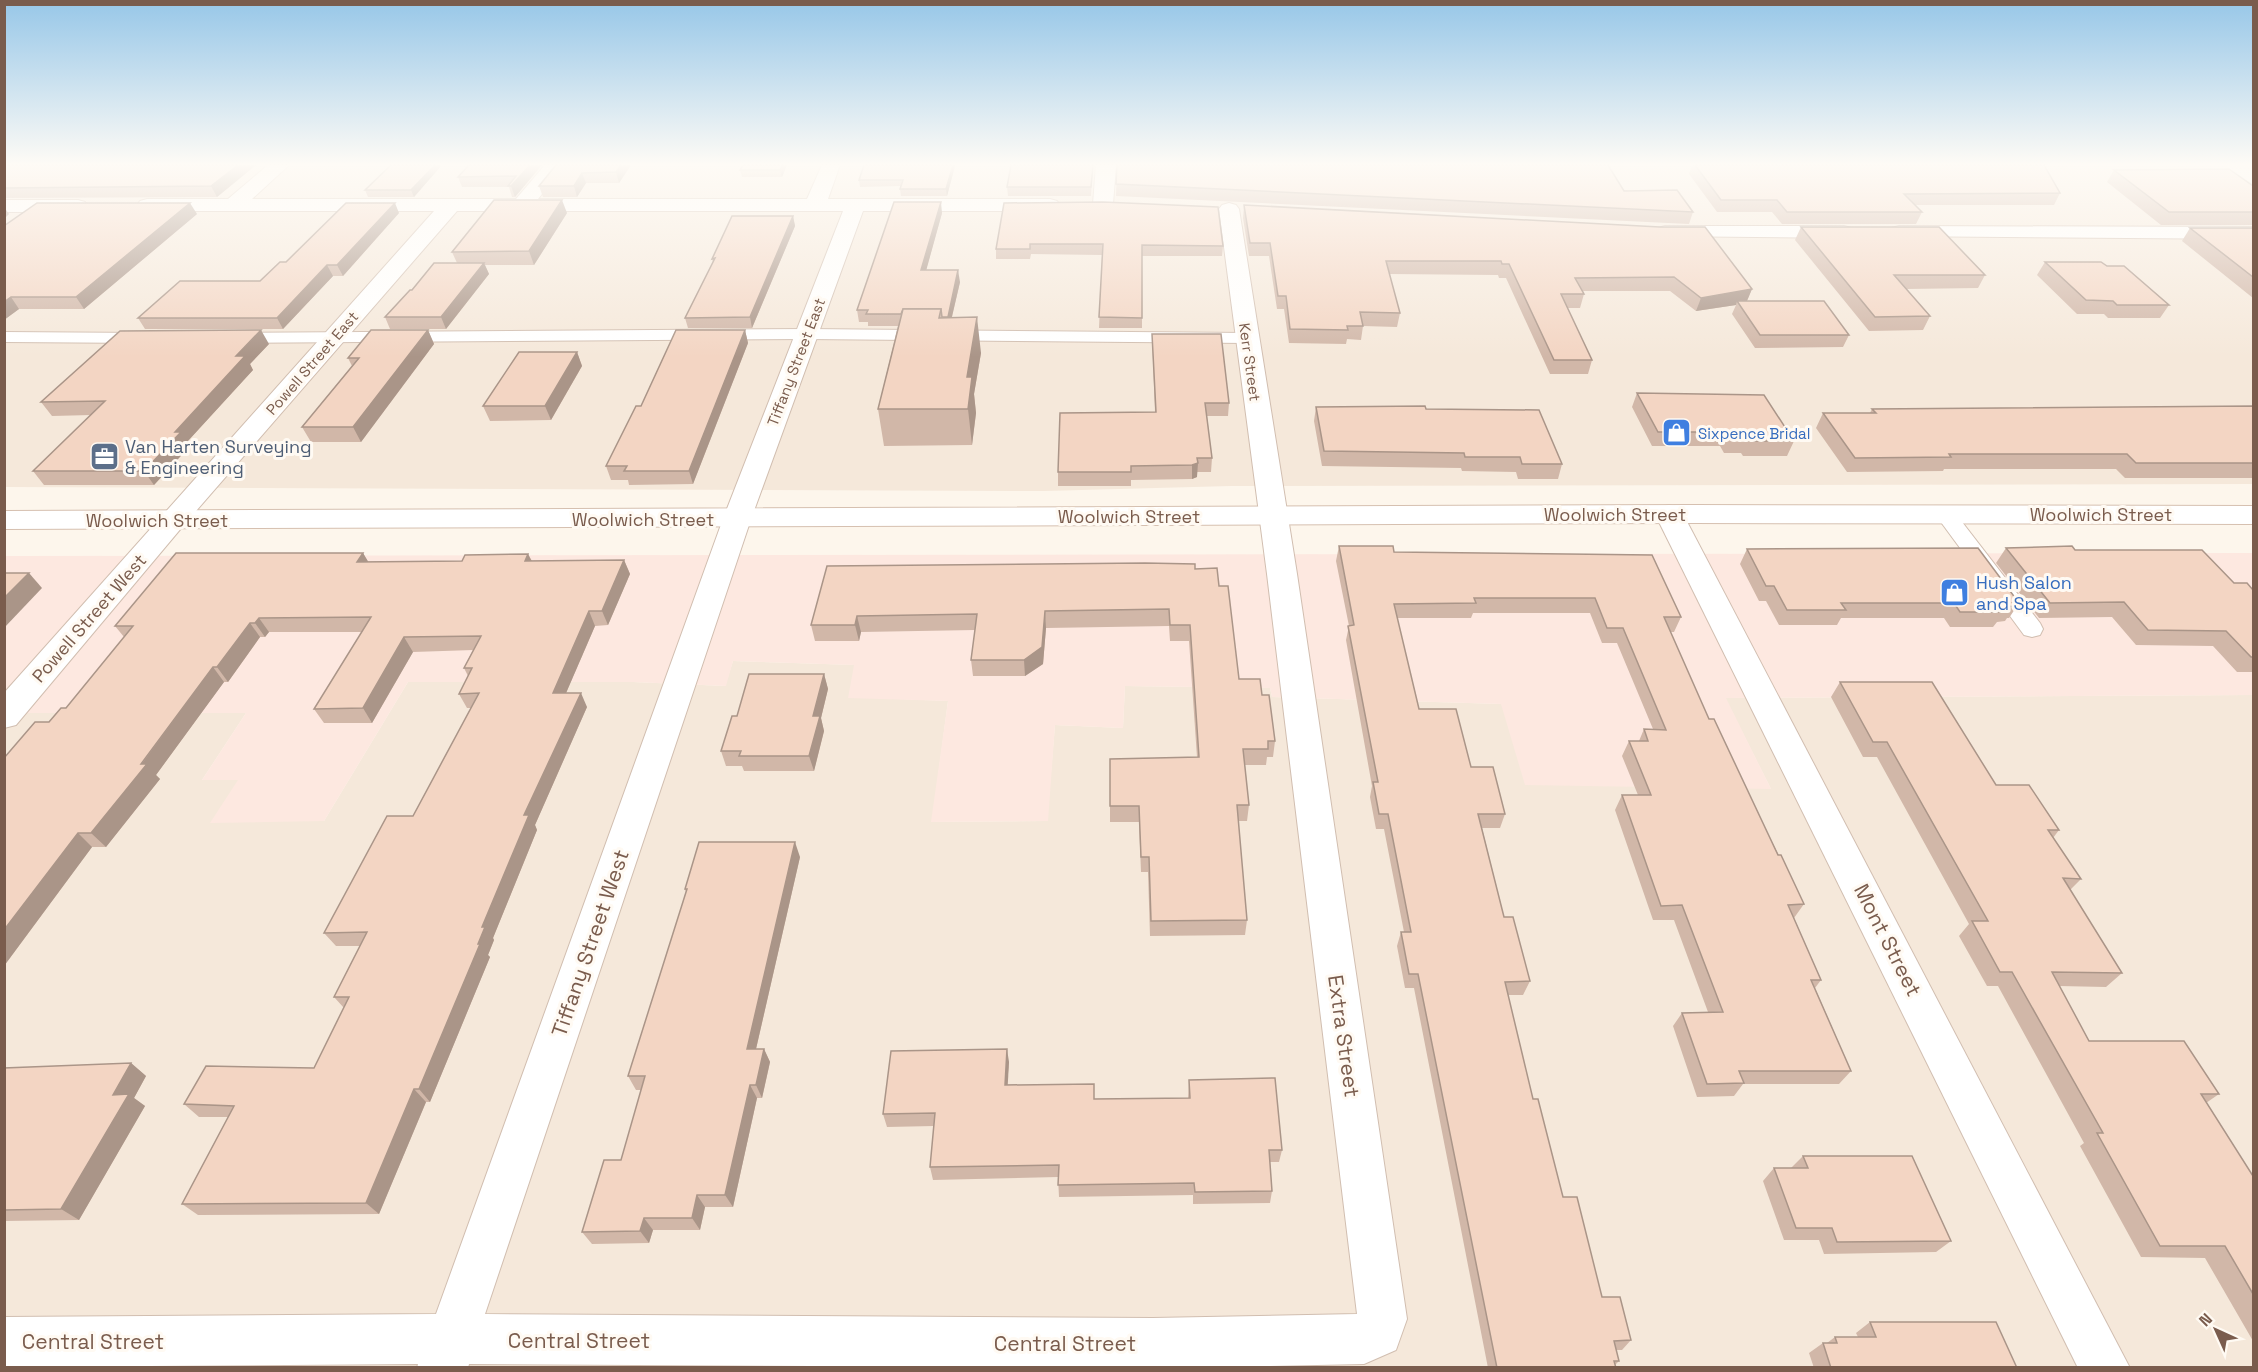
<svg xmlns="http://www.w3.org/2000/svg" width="2258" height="1372" font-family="'Space Grotesk',sans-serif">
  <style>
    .residential { fill: #f5e8da }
    .commercial { fill: #fde8e0 }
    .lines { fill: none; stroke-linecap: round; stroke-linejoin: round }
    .lane-casing { stroke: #d1beb0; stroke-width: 2 }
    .street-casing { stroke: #d1beb0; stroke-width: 2 }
    .secondary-casing { stroke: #d6c0b0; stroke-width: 2 }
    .lane { fill: #fff; fill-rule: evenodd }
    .street { fill: #fff; fill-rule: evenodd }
    .secondary { fill: #fff; fill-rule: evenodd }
    .wall { fill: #d1b7a8 }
    .shaded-wall { fill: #aa9588 }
    .building { fill: #f3d5c3; stroke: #aa9588; stroke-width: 1.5 }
    .labels { text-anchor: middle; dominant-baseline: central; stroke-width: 6; stroke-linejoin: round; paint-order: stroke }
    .far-street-label { font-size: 15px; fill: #7a5c4d; stroke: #fffaf3 }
    .far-shop-label { font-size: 15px; fill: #366cbe; stroke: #fffaf3; text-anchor: start }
    .service-label { font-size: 18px; fill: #4e5e75; stroke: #fffaf3; text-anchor: start }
    .street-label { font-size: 18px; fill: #7a5c4d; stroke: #fffaf3 }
    .shop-label { font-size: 18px; fill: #366cbe; stroke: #fffaf3; text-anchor: start }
    .near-street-label { font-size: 21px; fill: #7a5c4d; stroke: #fffaf3 }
  </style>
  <rect width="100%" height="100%" fill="#fdf6ec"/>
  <g class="residential">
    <path d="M5,165H2224L2253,184V484L1231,486L1044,491L5,487Z"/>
    <path d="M733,661L855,665L849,697L948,701L932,822L1047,821L1055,725L1123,728L1125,686L1270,688L1272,697L1501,704L1771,789L1725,698L2253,695V1367L5,1368V713H246L202,780H238L324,821L408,682H633L725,686Z"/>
  </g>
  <path class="commercial" d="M2253,553V695L1726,698L1771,789L1525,785L1501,704L1272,697L1270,688L1125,686L1123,728L1055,725L1048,821L931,822L948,701L848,698L854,665L733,661L726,686L633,682H408L324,821L210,823L238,780H202L246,713H5L4,556Z"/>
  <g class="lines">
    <defs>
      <g id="lane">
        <path d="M807,329L1247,333L1253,334L1256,338L1253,342L1247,343L807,339L232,343L226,342L223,338L226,334L232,333Z"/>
        <path d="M4,332L146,333L152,334L155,338L152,342L146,343L4,342Z"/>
        <path d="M1945,508L1952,509L2040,623L2043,629L2040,635L2032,637L2024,635L1935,514L1938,509Z"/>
      </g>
      <g id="street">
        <path d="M268,165H289L252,199H516L545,165H565L538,199H807L822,165H840L828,199H1050L1057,201L1060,205L1057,209L1050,211H863L751,519L485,1314L1153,1318L1357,1314L1267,574L1219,209L1222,205L1229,203L1236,205L1239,209L1297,574L1407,1319L1396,1350L1364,1364L1183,1368L469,1364L468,1368H417L418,1364L4,1367V1317L436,1314L723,519L843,211H457L183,526L16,725L4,728V693L434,211H147L140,209L137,205L140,201L147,199H228Z"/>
        <path d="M1096,165H1116L1113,204L1110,208H1096L1093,204Z"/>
        <path d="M4,200H78L85,202L88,206L85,210L78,212H4Z"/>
        <path d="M1665,226H1844L1851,228L1855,232L1851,236L1844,238L1658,236L1654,232L1658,228Z"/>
        <path d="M1899,226L2254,227V239L1892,236L1888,232L1892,228Z"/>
        <path d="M1669,505L1679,508L1683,514L2130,1368H2078L1655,514L1659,508Z"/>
      </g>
      <path id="secondary" d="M1692,505L2254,506V524L1692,523L4,529V511Z"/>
    </defs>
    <use href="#lane" class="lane-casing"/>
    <use href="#street" class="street-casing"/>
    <use href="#secondary" class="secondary-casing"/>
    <use href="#lane" class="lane"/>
    <use href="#street" class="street"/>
    <use href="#secondary" class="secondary"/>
  </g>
  <g class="wall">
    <path d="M4,165H256L217,197L4,198Z"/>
    <path d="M469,165H542L515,197H512L509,187H462L458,177Z"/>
    <path d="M556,165H631L619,183H586L577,197H543L539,186Z"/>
    <path d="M787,165L782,177H742L740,170Z"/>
    <path d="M1011,165H1093L1091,196H1008L1007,187Z"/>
    <path d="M1117,165H1546L1693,212L1689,224L1116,196Z"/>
    <path d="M1692,165H2044L2060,193L2054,205H1915L1922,212L1916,224H1782L1772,212H1717L1689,174Z"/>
    <path d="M441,166L414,197H368L365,190Z"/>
    <path d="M955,166L947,196H901L900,189L901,186L860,187L859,180Z"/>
    <path d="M2114,170L2253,186V225H2161L2107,182Z"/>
    <path d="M1004,203L1223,246L1222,256H1142V328H1099L1102,255L1031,254L1030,259H996V249Z"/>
    <path d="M1244,205L1752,289L1747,301L1849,335L1843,347L1755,348L1732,314L1736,305L1696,311L1670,291H1583L1584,294L1580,308H1567L1592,360L1588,374H1550L1506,278H1499L1498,275L1389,274L1400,313L1397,327L1363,326L1361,340L1347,339L1346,344L1289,343L1284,309H1277L1269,256H1249L1243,218Z"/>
    <path d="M399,213L343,276H333L283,329H145L138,318L260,281L286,262Z"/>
    <path d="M567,213L534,265H485L489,274L446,329H390L385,317L412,290L457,263L452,252Z"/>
    <path d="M942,213L926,270L960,282L952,317L981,353L974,394L976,413L972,445L884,446L878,409L898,326H868V322H859L857,310Z"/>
    <path d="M197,214L84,309H19L4,320V226Z"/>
    <path d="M793,216L795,226L752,328H688L685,318L713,262L712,259Z"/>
    <path d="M1801,227L1985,275L1978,288L1906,289L1930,316L1923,330L1869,331L1795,240Z"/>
    <path d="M2190,228H2253V298L2182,241Z"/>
    <path d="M2045,262L2107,266L2169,305L2160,318H2108L2104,314H2077L2037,275Z"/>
    <path d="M428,330L434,344L361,442H311L302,427L352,366L348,358Z"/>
    <path d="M745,330L748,343L693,484L629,485L628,480H611L606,466L641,406Z"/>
    <path d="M1152,334L1229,403L1228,416H1207L1212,458L1211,472H1197V477L1192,479L1131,480V486H1058V472L1155,412Z"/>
    <path d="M269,344L250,364L253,370L187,442L190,446L154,485H44L33,471L91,415L52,416L41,402Z"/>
    <path d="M577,352L582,366L551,420L490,421L483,406Z"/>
    <path d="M1637,393L1794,441L1787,456H1743L1741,453H1724L1720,446H1652L1632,407Z"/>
    <path d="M2253,406V478H2125L2116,469H1944L1943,471L1847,472L1816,428L1823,413H1870L1872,409Z"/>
    <path d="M1316,407L1426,409L1562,464L1558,479H1518L1516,472L1462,471L1461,468L1322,466L1314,421Z"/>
    <path d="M1339,546L1394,552L1681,617L1674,632H1670L1709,719L1804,904L1794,918L1821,980L1815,988L1851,1071L1839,1084H1743L1734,1096L1697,1097L1673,1026L1682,1013L1708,1012L1674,920H1653L1615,810L1622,795H1638L1622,756L1629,741H1639L1644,729H1653L1617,643H1602L1590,613H1473L1471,618H1397L1419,709L1471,767L1505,814L1500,828H1482L1504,917L1530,981L1523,995H1508L1533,1099L1563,1197L1602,1297L1631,1340L1622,1350H1616L1619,1361L1615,1365L1616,1368H1488L1414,988H1405L1397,946L1401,932H1404L1384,829H1376L1370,797L1372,786L1346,640L1349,626L1336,561Z"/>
    <path d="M2006,548L2234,583L2253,590V672H2237L2213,646L2136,645L2112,617L2039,618L1996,563Z"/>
    <path d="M1747,549L2019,603L2009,618H2007L2005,621L1997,622L1993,627H1950L1944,618H1841L1837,625H1779L1766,601H1759L1740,564Z"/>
    <path d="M363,553L368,562L462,561L528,554L532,561L624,560L630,574L608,625L595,626L566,693L587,707L535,825L537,830L493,938L494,940L488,955L490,957L430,1102H426L379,1214L198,1215L182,1204L228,1117H199L184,1104L314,1068L344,1008L334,997L360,946H336L324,933L413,816L471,708H467L459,694L468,676L464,668L473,650L413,652L372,723H324L314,709L362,632H269L265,637H260L228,682H224L156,775L160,779L106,847H92L4,966V758L66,708L124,637L115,626Z"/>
    <path d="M827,566L1195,569L1219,586L1239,679L1262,695L1275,741L1273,757H1267L1266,765H1245L1249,805L1247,821H1238L1247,920L1245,935L1150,936L1148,872H1141L1139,822H1110V759L1197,757L1189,641H1170L1169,626L1046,628L1043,664L1025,676H973L971,660L975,630L861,632L859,641H815L811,625Z"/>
    <path d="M824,674L828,689L821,718L824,731L814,771H744L742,766H726L721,751L737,716Z"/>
    <path d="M1840,682L1996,785L2059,830L2053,838L2081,879L2070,890L2122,973L2106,987L2059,986L2089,1041L2219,1094L2206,1103L2253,1176V1341L2205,1258L2141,1257L2080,1146L2084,1143L1998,986H1987L1959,936L1969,924L1877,757H1863L1831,697Z"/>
    <path d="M800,857L756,1049H764L770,1062L762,1098H757L733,1207H705L700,1230H653L649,1243L592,1244L582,1232L621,1160L641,1090H636L628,1076L686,892L685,889Z"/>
    <path d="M1009,1062L1007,1085L1095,1099L1188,1098L1189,1080L1282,1150L1279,1162H1270L1272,1191L1270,1203L1193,1204V1195L1059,1197L1058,1177L933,1180L930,1167L934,1126L887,1127L883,1114Z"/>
    <path d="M131,1063L146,1076L134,1098L145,1106L79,1220L4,1221V1068Z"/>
    <path d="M1803,1156L1951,1241L1936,1252L1824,1254L1819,1240H1784L1763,1181L1774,1168H1791Z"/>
    <path d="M1870,1322L2017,1368H1814L1809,1353L1823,1343H1827L1835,1337H1858L1856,1333Z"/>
  </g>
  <g class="shaded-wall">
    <path d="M238,165H256L217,197L211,186Z"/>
    <path d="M435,165H441V166L414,197L411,190Z"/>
    <path d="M530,165H542L515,197L511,186Z"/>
    <path d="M621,165H631L619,183L616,172Z"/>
    <path d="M783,165H787L782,177L780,170Z"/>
    <path d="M953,165H955V166L947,196L946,189Z"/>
    <path d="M582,173L586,183L577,197L574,186Z"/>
    <path d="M562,200L567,213L534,265L529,251Z"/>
    <path d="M941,202L942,213L923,282L921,270Z"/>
    <path d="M190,203L197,214L84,309L76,297Z"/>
    <path d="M395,203L399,213L343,276L337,265Z"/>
    <path d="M4,207L9,214L4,219Z"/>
    <path d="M793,216L795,226L752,328L750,317Z"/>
    <path d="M484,263L489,274L446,329L441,317Z"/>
    <path d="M327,265L333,276L283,329L277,318Z"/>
    <path d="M958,270L960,282L949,329L948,317Z"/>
    <path d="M1752,289L1746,303L1737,301L1736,305L1696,311L1701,298Z"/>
    <path d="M11,297L19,309L4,320V302Z"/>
    <path d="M977,317L981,353L974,394L976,413L972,445L968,409L967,377Z"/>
    <path d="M261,330L269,344L250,364L253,370L187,442L190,446L154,485L144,471L236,356Z"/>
    <path d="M428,330L434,344L361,442L353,427Z"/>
    <path d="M745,330L748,343L693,484L689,471Z"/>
    <path d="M577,352L582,366L551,420L545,406Z"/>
    <path d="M1198,463L1197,477L1192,479V465Z"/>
    <path d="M363,553L372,568L357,562Z"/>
    <path d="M528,554L535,568L525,561Z"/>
    <path d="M624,560L630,574L608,625L602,611Z"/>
    <path d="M29,573L42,588L4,628V598Z"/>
    <path d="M589,611L595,626L560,707L553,693Z"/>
    <path d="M1045,611L1046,628L1043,664L1025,676L1024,660Z"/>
    <path d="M857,616L861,632L859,641L855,625Z"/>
    <path d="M259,618L269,632L265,637L255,623Z"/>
    <path d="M250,623L260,637L228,682L217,667Z"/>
    <path d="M404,637L413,652L372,723L363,708Z"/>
    <path d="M213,667L224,682L156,775L160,779L106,847L91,833Z"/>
    <path d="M824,674L828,689L821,718L824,731L814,771L809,756L813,716Z"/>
    <path d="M581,693L587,707L535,825L537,830L493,938L494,940L488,955L490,957L430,1102L419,1089L478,944L482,927L524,815Z"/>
    <path d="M78,833L92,847L4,966V930Z"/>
    <path d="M795,842L800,857L753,1062L747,1049Z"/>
    <path d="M764,1049L770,1062L762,1098L756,1085Z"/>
    <path d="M1007,1049L1009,1062L1007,1098L1005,1085Z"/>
    <path d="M131,1063L146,1076L134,1098L145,1106L79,1220L61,1209L113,1095Z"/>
    <path d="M750,1085L757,1098L733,1207L725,1195Z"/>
    <path d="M414,1089L426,1102L379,1214L366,1203Z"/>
    <path d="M697,1195L705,1207L700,1230L692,1218Z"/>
    <path d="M644,1218L653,1230L649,1243L640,1231Z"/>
  </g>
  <g class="building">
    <path d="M4,165H238L211,186L4,188Z"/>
    <path d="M391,165H435L411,190H365Z"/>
    <path d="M469,165H530L511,186H508L516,176L458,177Z"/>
    <path d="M556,165H621L616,172L582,173L574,186H539Z"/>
    <path d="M743,165H783L780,170H740Z"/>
    <path d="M864,165H953L946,189H900L903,180H859Z"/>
    <path d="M1011,165H1093L1091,187H1007Z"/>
    <path d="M1117,165H1608L1624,191L1677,190L1693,212L1116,184Z"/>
    <path d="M1695,165H2044L2060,193L1904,194L1922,212H1787L1777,200H1721Z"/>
    <path d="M2229,169L2253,186V212H2169L2114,170Z"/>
    <path d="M494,200H562L529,251L452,252Z"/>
    <path d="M894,202H941L921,270H958L948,317H942L941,309H903L901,314H866L868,310H857Z"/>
    <path d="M1103,202L1218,207L1223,246L1142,245V318L1099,317L1103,244H1030V249H996L1004,203Z"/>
    <path d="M37,203H190L76,297H11L4,302V226Z"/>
    <path d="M346,203H395L337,265H327L277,318H138L180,281H260L280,262H286Z"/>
    <path d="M1244,205L1660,227H1705L1752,289L1701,298L1674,277L1575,278L1584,294H1561L1592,360H1554L1509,264H1502L1501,261H1386L1400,313L1360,312L1363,326H1347L1348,330L1290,329L1286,296H1278L1270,243H1250Z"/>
    <path d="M732,216H793L750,317L685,318L715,258L712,259Z"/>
    <path d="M1801,227H1939L1985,275H1894L1930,316L1875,317Z"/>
    <path d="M2190,228H2253V277Z"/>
    <path d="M2045,262H2101L2107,266H2124L2169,305H2117L2113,301L2086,300Z"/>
    <path d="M434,263H484L441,317H385L410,290H412Z"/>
    <path d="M1737,301H1824L1849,335H1760Z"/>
    <path d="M903,309H941L939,318L977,317L967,377H972L968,409H878Z"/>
    <path d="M261,330L236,356H245L175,432H181L144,471H33L105,401L41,402L120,331Z"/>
    <path d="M371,330H428L353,427H302L359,358H348Z"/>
    <path d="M676,330H745L689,471H624L627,466H606L636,406H641Z"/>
    <path d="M1152,334H1221L1229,403H1205L1212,458H1197L1198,463L1192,465L1131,466V472H1058L1060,413L1156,412Z"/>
    <path d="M519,352H577L545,406H483Z"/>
    <path d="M1637,393L1764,395L1794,441H1749L1747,438H1730L1726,432H1658Z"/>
    <path d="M1425,406L1426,409L1539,410L1562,464H1522L1520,457H1465L1464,453L1324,451L1316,407Z"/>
    <path d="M2253,406V463H2136L2127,454H1949L1951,457L1855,458L1823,413H1876L1872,409Z"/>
    <path d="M1339,546H1393L1394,552L1652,555L1681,617H1664L1709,719H1714L1778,855H1781L1804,904L1788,905L1821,980H1811L1851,1071H1739L1744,1083L1707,1084L1682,1013L1723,1012L1682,905L1661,906L1622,795H1651L1629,741H1648L1644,729L1666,730L1623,628H1607L1595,598H1474L1476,603L1394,604L1419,709H1456L1471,767H1493L1505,814H1478L1504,917H1513L1530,981L1505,982L1533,1099H1538L1563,1197H1577L1602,1297H1620L1631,1340L1614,1341L1619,1361H1614L1616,1368H1497L1418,974H1409L1401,932H1411L1388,814H1379L1373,782H1378L1348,626L1354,625Z"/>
    <path d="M2072,546L2075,550H2202L2234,583H2247L2253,590V657H2251L2226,631L2148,630L2124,602L2050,603L2006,548Z"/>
    <path d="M1978,548L2019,603H2013L2016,606L2000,607L2004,612H1960L1954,603H1841L1846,610H1787L1774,586H1766L1747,549Z"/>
    <path d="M176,553H363L357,562L462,561L465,555L528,554L525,561L624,560L602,611H589L553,693H581L524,815H529L482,927H485L478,944H480L419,1089H414L366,1203L182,1204L234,1106L184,1104L206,1066L314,1068L349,997H334L367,932L324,933L387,816H413L479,693L459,694L472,668H464L481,636L404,637L363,708L314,709L371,617L259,618L255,623H250L217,667H213L141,764H147L91,833H78L4,930V758L35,722H49L61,708H66L133,626H115Z"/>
    <path d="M1145,563L1195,564V569L1217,568L1219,586H1228L1239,679H1260L1262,695H1269L1275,741H1268V749H1243L1249,805H1237L1247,920L1151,921L1149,857H1141L1139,806H1110V759L1199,757L1190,625H1170L1169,609L1045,611L1042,647L1024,660H971L977,614L857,616L855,625H811L827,566Z"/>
    <path d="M4,573H29L4,598Z"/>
    <path d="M749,674H824L813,716H820L809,756H739L741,751H721L732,716H737Z"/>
    <path d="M1840,682H1932L1996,785H2029L2059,830H2048L2081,879L2063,878L2122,973L2052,972L2089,1041H2184L2219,1094H2201L2253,1176V1294L2225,1246H2160L2097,1133H2103L2012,972H2000L1972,921H1988L1887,742H1873Z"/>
    <path d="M699,842H795L747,1049H764L756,1085H750L725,1195H697L692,1218H644L640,1231L582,1232L604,1160H621L645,1076H628L687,889H685Z"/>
    <path d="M1007,1049L1005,1085L1094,1084V1099L1190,1098L1189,1080L1275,1078L1282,1150H1269L1272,1191L1195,1192L1194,1183L1058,1185L1059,1165L930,1167L935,1113L883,1114L891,1051Z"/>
    <path d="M131,1063L113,1095L129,1094L61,1209L4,1210V1068Z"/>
    <path d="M1803,1156H1912L1951,1241L1837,1242L1832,1228H1796L1774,1168H1808Z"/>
    <path d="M1870,1322H1996L2017,1368H1831L1823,1343H1837L1835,1337H1876Z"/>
  </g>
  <linearGradient id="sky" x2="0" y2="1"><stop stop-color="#97c7e8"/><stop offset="0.46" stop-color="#fefbf6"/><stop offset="1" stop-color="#fefbf6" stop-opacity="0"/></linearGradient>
  <rect width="2258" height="357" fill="url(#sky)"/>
  <defs>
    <symbol id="shop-square" viewBox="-11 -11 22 22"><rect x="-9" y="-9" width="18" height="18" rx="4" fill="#3f7fe0" stroke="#fffaf3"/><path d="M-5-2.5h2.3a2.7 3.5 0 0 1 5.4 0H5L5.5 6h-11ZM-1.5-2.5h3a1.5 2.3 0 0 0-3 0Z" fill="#fff"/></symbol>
    <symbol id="office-square" viewBox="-11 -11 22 22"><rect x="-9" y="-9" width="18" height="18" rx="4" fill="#5c6f8a" stroke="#fffaf3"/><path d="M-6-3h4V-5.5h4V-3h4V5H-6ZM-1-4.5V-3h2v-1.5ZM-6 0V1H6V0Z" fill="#fff"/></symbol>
  </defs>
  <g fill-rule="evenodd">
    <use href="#shop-square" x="1660" y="416" width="33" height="33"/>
    <use href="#office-square" x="88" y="440" width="33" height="33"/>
    <use href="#shop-square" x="1938" y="576" width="33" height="33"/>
  </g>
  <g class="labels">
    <g class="far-street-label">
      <text transform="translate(796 362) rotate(-69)">Tiffany Street East</text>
      <text transform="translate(1250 362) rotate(82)">Kerr Street</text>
      <text transform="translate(312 363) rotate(-49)">Powell Street East</text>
    </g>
    <g class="far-shop-label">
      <text x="1698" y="433">Sixpence Bridal</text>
    </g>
    <g class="service-label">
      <text x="125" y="446">Van Harten Surveying<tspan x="125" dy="21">&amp; Engineering</tspan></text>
    </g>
    <g class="street-label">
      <text x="1615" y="514">Woolwich Street</text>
      <text x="2101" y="514">Woolwich Street</text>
      <text x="1129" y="516">Woolwich Street</text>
      <text x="643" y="519">Woolwich Street</text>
      <text x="157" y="520">Woolwich Street</text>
      <text transform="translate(89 618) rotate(-49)">Powell Street West</text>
    </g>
    <g class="shop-label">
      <text x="1976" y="582">Hush Salon<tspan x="1976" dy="21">and Spa</tspan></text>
    </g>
    <g class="near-street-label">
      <text transform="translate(1888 940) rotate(63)">Mont Street</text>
      <text transform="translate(590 943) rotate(-71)">Tiffany Street West</text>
      <text transform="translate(1344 1036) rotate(82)">Extra Street</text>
      <text x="579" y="1340">Central Street</text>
      <text x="93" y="1341">Central Street</text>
      <text x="1065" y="1343">Central Street</text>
    </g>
  </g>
  <rect width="2258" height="1372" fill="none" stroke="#7a5c4d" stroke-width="12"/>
  <g transform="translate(2216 1330) rotate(315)" stroke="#fffaf3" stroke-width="4.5" paint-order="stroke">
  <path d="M0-4.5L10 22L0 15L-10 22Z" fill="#7a5c4d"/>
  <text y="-9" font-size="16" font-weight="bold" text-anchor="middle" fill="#7a5c4d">N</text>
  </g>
</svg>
